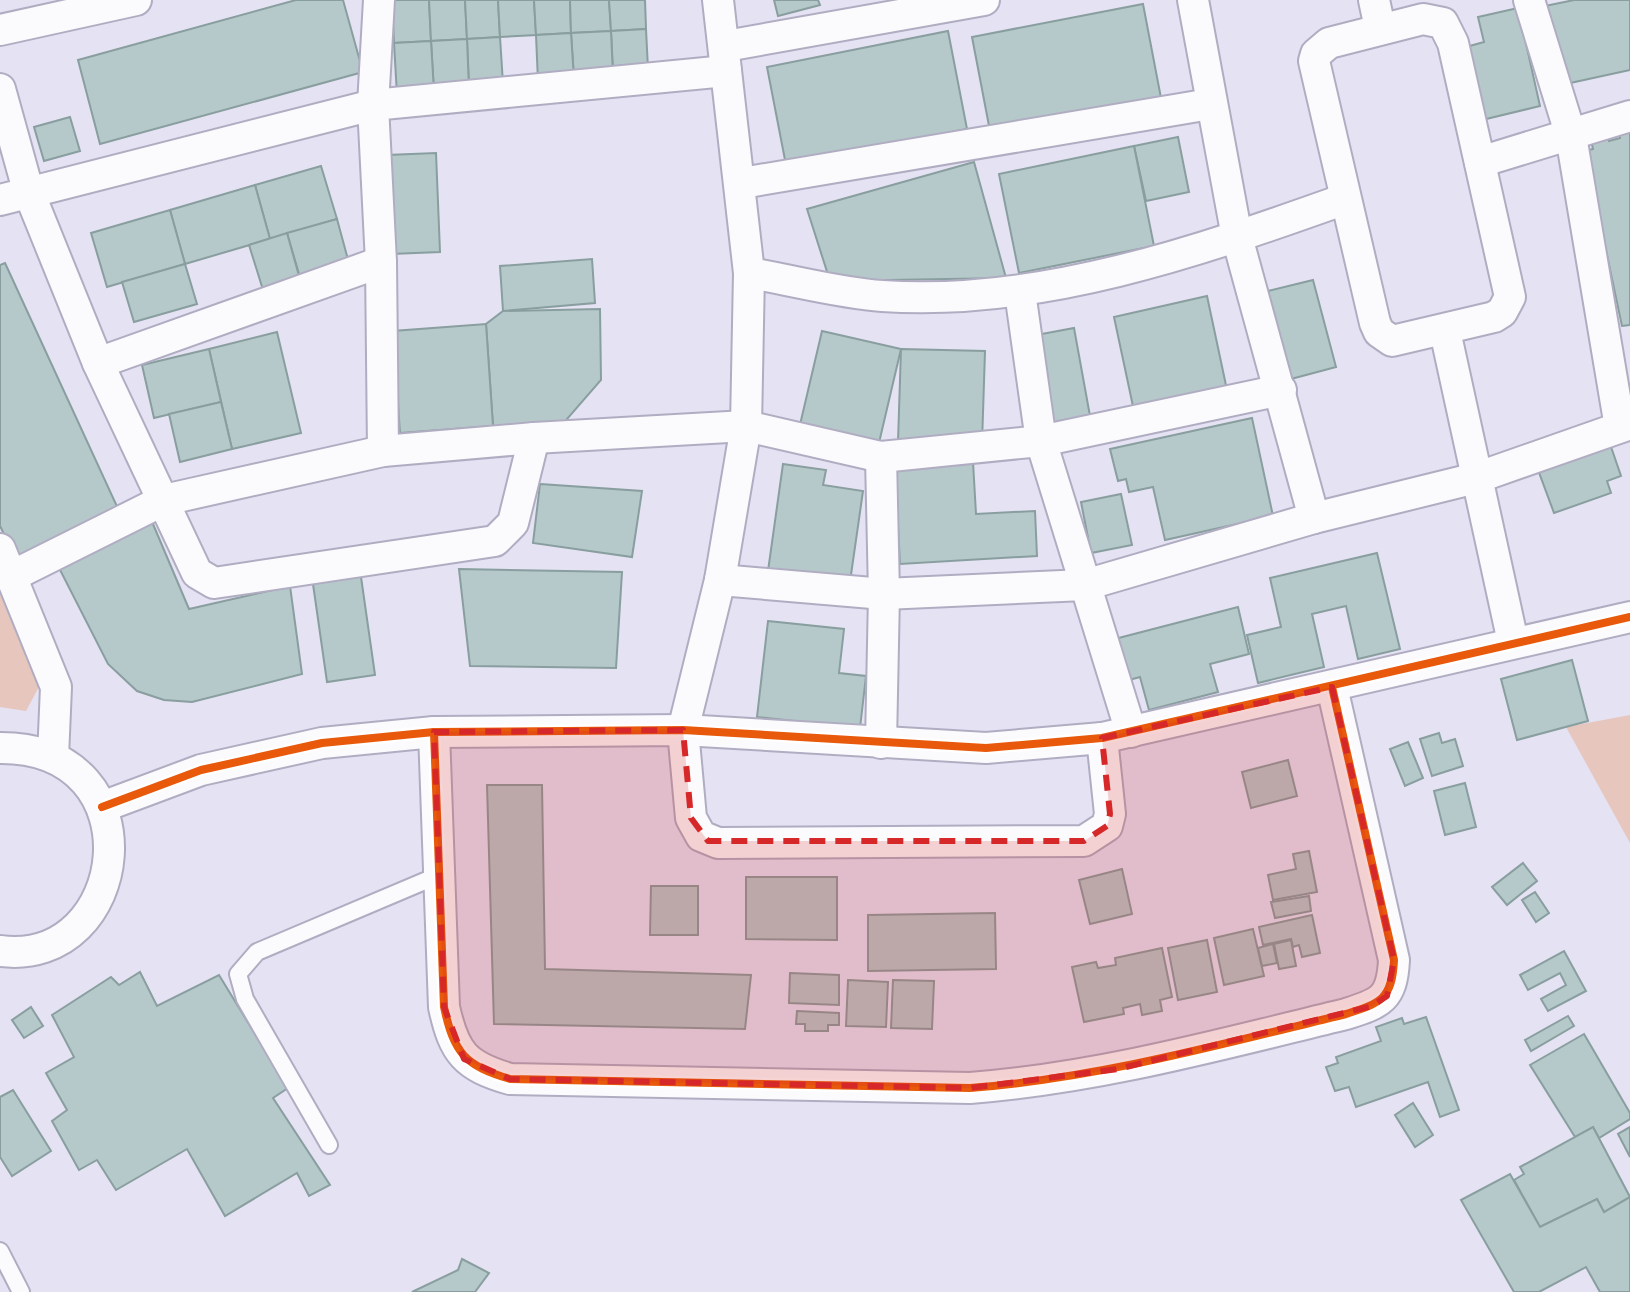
<svg xmlns="http://www.w3.org/2000/svg" width="1630" height="1292" font-family="'DM Sans',sans-serif">
  <style>
    .green { fill: #e7c6bd }
    .building { fill: #b6c9ca; stroke: #899e9f; stroke-width: 2 }
    .lines { fill: none; stroke-linecap: round; stroke-linejoin: round }
    .lane-casing { stroke: #b0adc2; stroke-width: 20 }
    .street-casing { stroke: #b0adc2; stroke-width: 34 }
    .lane { stroke: #fbfbfd; stroke-width: 16 }
    .street { stroke: #fbfbfd; stroke-width: 30 }
    .cycleway-casing { stroke: #fff; stroke-width: 13 }
    .cycleway { stroke: #e8590c; stroke-width: 8 }
    .marked { fill: #d62828; fill-opacity: 0.2; stroke: #d62828; stroke-width: 6; stroke-dasharray: 16 10; stroke-linejoin: round }
  </style>
  <rect width="100%" height="100%" fill="#e4e2f3"/>
  <g class="green">
    <path d="M0,593L41,683L26,711L0,707Z"/>
    <path d="M1630,715V843L1566,727Z"/>
  </g>
  <g class="building">
    <path d="M296,0H343L363,72L100,144L78,60Z"/>
    <path d="M392,0H429L431,41L394,43Z"/>
    <path d="M429,0H465L467,39L431,41Z"/>
    <path d="M465,0H498L500,37L467,39Z"/>
    <path d="M498,0H534L536,35L500,37Z"/>
    <path d="M534,0H570L571,33L536,35Z"/>
    <path d="M570,0H609L611,31L571,33Z"/>
    <path d="M609,0H645L646,29L611,31Z"/>
    <path d="M774,0H818L820,5L778,16Z"/>
    <path d="M1574,0H1630V70L1561,85L1545,6Z"/>
    <path d="M1143,4L1161,98L990,131L972,37Z"/>
    <path d="M1518,8L1540,106L1482,120L1466,47L1484,42L1478,17Z"/>
    <path d="M646,29L648,69L613,71L611,31Z"/>
    <path d="M611,31L613,76L574,78L571,33Z"/>
    <path d="M948,31L967,129L786,165L767,67Z"/>
    <path d="M571,33L574,79L538,81L536,35Z"/>
    <path d="M500,37L503,84L469,86L467,39Z"/>
    <path d="M467,39L469,89L434,91L431,41Z"/>
    <path d="M431,41L434,92L397,95L394,43Z"/>
    <path d="M70,117L80,151L44,161L34,127Z"/>
    <path d="M1630,126V325L1622,326L1585,151L1593,149L1591,140L1608,136L1609,141L1620,138L1618,129Z"/>
    <path d="M1178,137L1189,192L1146,201L1134,146Z"/>
    <path d="M1134,146L1154,246L1019,273L999,174Z"/>
    <path d="M436,153L440,252L391,254L387,155Z"/>
    <path d="M974,162L1006,278L830,281L807,209Z"/>
    <path d="M321,166L337,219L270,239L255,185Z"/>
    <path d="M255,185L270,239L185,264L170,210Z"/>
    <path d="M170,210L185,264L107,287L91,233Z"/>
    <path d="M337,219L350,267L301,281L287,233Z"/>
    <path d="M287,233L301,283L264,293L249,245Z"/>
    <path d="M592,259L595,303L503,311L500,266Z"/>
    <path d="M5,263L120,513L18,563L0,526V265Z"/>
    <path d="M185,264L197,304L134,322L122,282Z"/>
    <path d="M1313,280L1336,367L1291,379L1268,291Z"/>
    <path d="M1207,296L1227,390L1134,411L1114,317Z"/>
    <path d="M600,309L601,380L561,426L534,438L493,426L486,324L503,311Z"/>
    <path d="M486,324L493,426L400,433L393,331Z"/>
    <path d="M1074,328L1090,416L1048,424L1031,336Z"/>
    <path d="M822,331L901,349L878,447L799,429Z"/>
    <path d="M277,332L301,433L232,449L209,349Z"/>
    <path d="M209,349L221,402L154,418L142,365Z"/>
    <path d="M901,349L985,351L982,444L898,442Z"/>
    <path d="M221,402L232,449L180,462L169,414Z"/>
    <path d="M1252,418L1273,516L1165,540L1153,487L1129,492L1126,479L1118,481L1110,449Z"/>
    <path d="M1609,441L1621,476L1607,481L1611,493L1554,513L1537,467Z"/>
    <path d="M973,462L976,514L1035,511L1037,556L900,564L895,467Z"/>
    <path d="M783,464L826,470L823,485L863,491L850,582L768,571Z"/>
    <path d="M540,484L642,491L632,557L533,543Z"/>
    <path d="M1121,494L1132,545L1091,553L1081,502Z"/>
    <path d="M150,517L189,609L290,586L302,674L192,702L164,700L137,691L108,664L57,564Z"/>
    <path d="M1377,553L1400,649L1358,659L1346,606L1312,614L1324,667L1258,683L1247,635L1281,627L1270,578Z"/>
    <path d="M459,569L622,572L616,668L470,666Z"/>
    <path d="M360,570L375,675L327,682L312,577Z"/>
    <path d="M1238,607L1249,654L1210,664L1218,692L1149,710L1140,677L1118,683L1107,641Z"/>
    <path d="M768,621L844,629L839,673L866,676L860,728L757,717Z"/>
    <path d="M1572,660L1588,721L1517,740L1501,679Z"/>
    <path d="M1439,733L1442,743L1455,739L1463,766L1432,776L1420,739Z"/>
    <path d="M1408,742L1423,778L1405,786L1390,749Z"/>
    <path d="M1288,760L1297,796L1251,808L1242,772Z"/>
    <path d="M1465,783L1476,827L1445,835L1434,791Z"/>
    <path d="M487,785H542L545,969L751,975L745,1029L494,1024Z"/>
    <path d="M1309,851L1317,892L1273,900L1268,875L1296,869L1293,854Z"/>
    <path d="M1523,863L1537,881L1507,905L1492,887Z"/>
    <path d="M1122,869L1132,914L1090,924L1079,880Z"/>
    <path d="M746,877H837V940L746,939Z"/>
    <path d="M651,886H698V935H650Z"/>
    <path d="M1535,892L1549,913L1536,922L1522,900Z"/>
    <path d="M1309,896L1311,911L1275,918L1271,902Z"/>
    <path d="M995,913L996,969L868,971V915Z"/>
    <path d="M1312,915L1320,953L1302,957L1299,945L1293,947L1291,939L1263,945L1259,927Z"/>
    <path d="M1253,929L1264,976L1224,985L1214,938Z"/>
    <path d="M1207,940L1217,992L1178,1000L1168,948Z"/>
    <path d="M1291,940L1296,966L1279,969L1274,944Z"/>
    <path d="M1273,944L1277,963L1262,966L1258,948Z"/>
    <path d="M1162,948L1172,997L1160,1000L1162,1011L1142,1015L1140,1004L1123,1008L1124,1014L1084,1022L1072,967L1096,962L1098,968L1116,965L1115,958Z"/>
    <path d="M1564,951L1586,991L1548,1011L1541,999L1566,985L1560,973L1528,990L1520,975Z"/>
    <path d="M140,972L157,1006L219,975L288,1088L273,1098L330,1185L309,1196L297,1173L225,1216L187,1149L116,1190L97,1160L79,1170L52,1121L67,1110L46,1073L74,1057L52,1015L111,977L119,985Z"/>
    <path d="M790,973L839,975V1005L789,1003Z"/>
    <path d="M848,980L888,982L886,1027L846,1026Z"/>
    <path d="M893,980L934,981L932,1029L891,1028Z"/>
    <path d="M31,1007L43,1026L24,1038L12,1020Z"/>
    <path d="M797,1011L839,1013V1025H828V1031H805V1024H796Z"/>
    <path d="M1568,1016L1574,1026L1531,1051L1525,1040Z"/>
    <path d="M1426,1017L1459,1110L1440,1117L1428,1082L1356,1107L1349,1087L1335,1091L1326,1067L1338,1063L1336,1057L1381,1041L1376,1027L1402,1018L1404,1024Z"/>
    <path d="M1584,1034L1630,1113V1119L1599,1138L1593,1127L1575,1137L1530,1065Z"/>
    <path d="M13,1090L51,1151L12,1176L0,1157V1097Z"/>
    <path d="M1413,1103L1433,1135L1415,1147L1395,1115Z"/>
    <path d="M1593,1127L1630,1197L1604,1212L1597,1199L1540,1227L1514,1180L1524,1174L1520,1167Z"/>
    <path d="M1630,1127V1157L1618,1134Z"/>
    <path d="M1510,1174L1540,1227L1597,1199L1604,1212L1630,1197V1292H1600L1586,1267L1539,1292H1514L1461,1200Z"/>
    <path d="M462,1259L489,1273L475,1292H412L458,1270Z"/>
  </g>
  <g class="lines">
    <defs>
      <g id="lane">
        <path d="M329,1145L245,999L238,974L257,952L439,875"/>
        <path d="M0,1251L21,1292"/>
      </g>
      <g id="street">
        <path d="M379,0L373,105L381,262L383,451"/>
        <path d="M718,0L749,273L746,426L720,580L683,730L691,818L701,836L718,843L1084,841L1107,826L1110,814L1102,738"/>
        <path d="M1193,0L1237,237L1314,518"/>
        <path d="M1374,0L1380,28"/>
        <path d="M1529,0L1571,136L1620,427"/>
        <path d="M1423,19L1443,23L1453,43L1510,297L1502,312L1494,317L1392,341L1379,332L1375,323L1314,61L1316,54L1329,43Z"/>
        <path d="M0,30L136,0"/>
        <path d="M726,46L984,0"/>
        <path d="M0,89L28,190L98,363L197,573L214,583L495,541L513,523L534,438"/>
        <path d="M1480,162L1630,116"/>
        <path d="M742,183L1210,104"/>
        <path d="M0,200L373,105L726,71"/>
        <path d="M749,273C792,280 838,293 882,296C1039,307 1199,251 1345,199"/>
        <path d="M1020,292L1041,441L1131,732"/>
        <path d="M1445,331L1513,642"/>
        <path d="M98,363L381,262"/>
        <path d="M881,457L884,594L881,743"/>
        <path d="M0,549L56,687L53,757"/>
        <path d="M12,576L164,500L383,451L534,438L746,426L881,457L1041,441L1281,390"/>
        <path d="M720,580L884,594L1085,585L1314,518L1476,478L1630,424"/>
        <path d="M434,732L444,1007C454,1053 465,1066 510,1079L970,1088C1099,1078 1222,1044 1346,1014C1381,1003 1392,999 1394,960L1332,687"/>
        <path d="M0,748C159,747 131,968 0,951"/>
        <path d="M102,807L201,770L322,743L434,732L683,730L986,748L1102,738L1630,617"/>
      </g>
    </defs>
    <use href="#lane" class="lane-casing"/>
    <use href="#street" class="street-casing"/>
    <use href="#lane" class="lane"/>
    <use href="#street" class="street"/>
    <defs>
      <g id="cycleway">
        <path d="M434,732L444,1007C454,1053 465,1066 510,1079L970,1088C1099,1078 1222,1044 1346,1014C1381,1003 1392,999 1394,960L1332,687"/>
        <path d="M102,807L201,770L322,743L434,732L683,730L986,748L1102,738L1630,617"/>
      </g>
    </defs>
    <use href="#cycleway" class="cycleway-casing"/>
    <use href="#cycleway" class="cycleway"/>
  </g>
  <path class="marked" d="M1332,687L1394,960L1387,996L1372,1006L1118,1069L970,1088L510,1079L464,1059L444,1007L434,732L683,730L691,818L708,841H1084L1107,826L1110,814L1102,738Z"/>
</svg>
